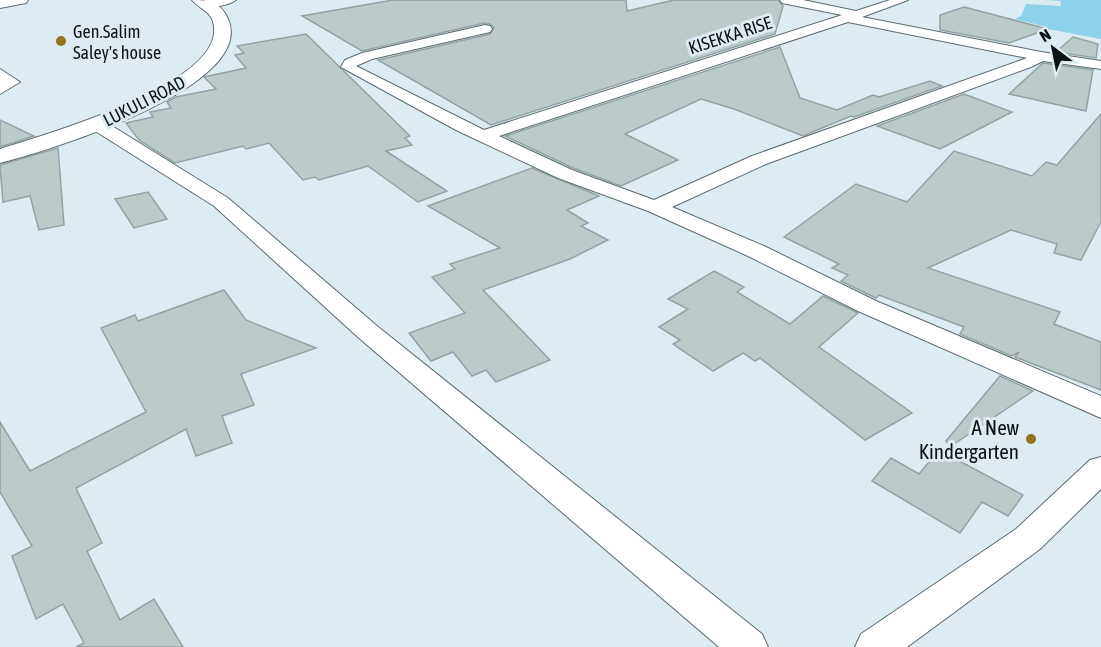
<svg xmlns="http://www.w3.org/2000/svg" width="1101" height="647" font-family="'Asap Condensed',sans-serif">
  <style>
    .green { fill: #8bd2ea }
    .building { fill: #bacbca; stroke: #93a3a3; stroke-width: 1.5 }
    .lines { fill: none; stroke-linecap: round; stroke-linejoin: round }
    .minor-casing { stroke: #5c6a6f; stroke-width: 2 }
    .tertiary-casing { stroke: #5c6a6f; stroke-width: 2 }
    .minor { fill: #fff; fill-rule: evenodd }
    .tertiary { fill: #fff; fill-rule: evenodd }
    .poi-dot { fill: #93741b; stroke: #dcecf2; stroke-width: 2 }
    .labels { text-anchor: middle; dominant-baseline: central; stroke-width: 6; stroke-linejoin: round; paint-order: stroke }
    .far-poi-label { font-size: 18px; fill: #0d1214; stroke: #dcecf2; text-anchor: start }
    .far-street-label { font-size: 18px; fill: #0d1214; stroke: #dcecf2 }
    .poi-label { font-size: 21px; fill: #0d1214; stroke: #dcecf2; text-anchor: end }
  </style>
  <rect width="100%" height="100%" fill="#dcecf2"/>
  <path class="green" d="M1044,0H1101V39L1048,29L1047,27L1015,19L1021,16L1026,4L1061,6L1060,1Z"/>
  <g class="building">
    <path d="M393,0H626L627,11L674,0H778L783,6L775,34L491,125L378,60L490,34L494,28L490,24L484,23L362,51L302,16Z"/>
    <path d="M964,7L1048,29L1009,43L940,30V15Z"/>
    <path d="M306,34L410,136L405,138L412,145L386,151L447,191L418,202L368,166L319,180L315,177L303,180L269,143L246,149L243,146L175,163L139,140L126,123L153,117L150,112L171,108L167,102L176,97L216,89L204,77L246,68L235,55L244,53L237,46Z"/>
    <path d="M1073,37L1098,44L1096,58L1056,52Z"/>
    <path d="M780,47L800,98L837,110L873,95L879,97L930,81L942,86L854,117L851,116L803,136L734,109L701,99L625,134L678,160L621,186L573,168L505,136Z"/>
    <path d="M1043,63L1093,70L1086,111L1009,94Z"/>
    <path d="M964,94L1012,112L940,149L877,126Z"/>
    <path d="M1101,114V222L1081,260L1054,253L1057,244L1011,230L928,268L1060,312L1054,324L1101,342V390L1015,357L1019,352L1012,356L960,334L964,327L879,295L876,298L841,281L848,275L832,268L839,264L784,237L856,184L907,202L954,151L1032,176L1046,162L1057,165Z"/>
    <path d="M0,120L34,136L0,147Z"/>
    <path d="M58,148L64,225L39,230L30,196L3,202L0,165Z"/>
    <path d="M532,168L599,196L567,210L588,223L581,226L608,240L570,259L483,290L550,360L496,382L486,370L472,376L453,352L431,361L409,333L465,313L432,277L455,269L450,264L500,248L428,206Z"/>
    <path d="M148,192L167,219L134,228L115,199Z"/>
    <path d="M714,271L744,287L737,292L790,324L823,296L858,313L819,347L912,413L865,440L760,358L755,361L743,353L713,371L673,344L680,340L659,327L688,309L668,299Z"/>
    <path d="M224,290L246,320L316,348L241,374L254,405L222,416L232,443L196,456L186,429L76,488L102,543L87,551L120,620L154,599L183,647H76L84,643L63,604L36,619L12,556L32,546L0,492V422L30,471L146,412L101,328L135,315L138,321Z"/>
    <path d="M1000,376L1033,391L951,446L946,441Z"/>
    <path d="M939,450L1023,495L1008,516L982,502L960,533L872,481L891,458L919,474Z"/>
  </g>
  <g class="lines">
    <defs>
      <g id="minor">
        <path d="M0,0H28L26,3L0,8Z"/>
        <path d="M205,0H236C228,6 209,9 201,3Z"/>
        <path d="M780,0H803L856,11L890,0H908L862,17L1041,52L1101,61V69L1043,61L1031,67L766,164L672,207L764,246L876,301L1101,396V418L858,311L748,256L648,211L558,178L456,130L341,67L345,60L362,53L485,25L490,26L492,29L490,32L372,59L356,66L484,130L842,15L782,3ZM848,22L1027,58L752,156L654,200L572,170L499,136Z"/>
        <path d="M0,69L20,82L0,94Z"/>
        <path d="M98,120L104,121L228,198L377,326L762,634L768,647H719L359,338L214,206L92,129L89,125L92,121Z"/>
        <path d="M1101,457V489L1040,549L907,647H855L861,634L1016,529L1090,460Z"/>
      </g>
      <path id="tertiary" d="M192,0C209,0 221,2 228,19C258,87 45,152 0,163V149C44,135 221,85 214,27C213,11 200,10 192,0Z"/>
    </defs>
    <use href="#minor" class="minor-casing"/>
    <use href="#tertiary" class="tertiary-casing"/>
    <use href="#minor" class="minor"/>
    <use href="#tertiary" class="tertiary"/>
  </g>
  <g class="poi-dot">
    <circle cx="61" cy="41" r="6"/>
    <circle cx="1031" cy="439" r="6"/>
  </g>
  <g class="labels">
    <g class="far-poi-label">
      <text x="73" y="31">Gen.Salim<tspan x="73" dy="21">Saley's house</tspan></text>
    </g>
    <g class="far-street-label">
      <text transform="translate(730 35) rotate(-18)">KISEKKA RISE</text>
      <text transform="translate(144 101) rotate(-27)">LUKULI ROAD</text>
    </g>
    <g class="poi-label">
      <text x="1019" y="427">A New<tspan x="1019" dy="24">Kindergarten</tspan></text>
    </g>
  </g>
  <g transform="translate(1053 48) rotate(328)" stroke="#dcecf2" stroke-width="4.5" paint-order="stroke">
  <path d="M0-4.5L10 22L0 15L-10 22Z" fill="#0d1214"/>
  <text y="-9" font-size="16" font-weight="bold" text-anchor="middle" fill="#0d1214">N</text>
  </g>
</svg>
